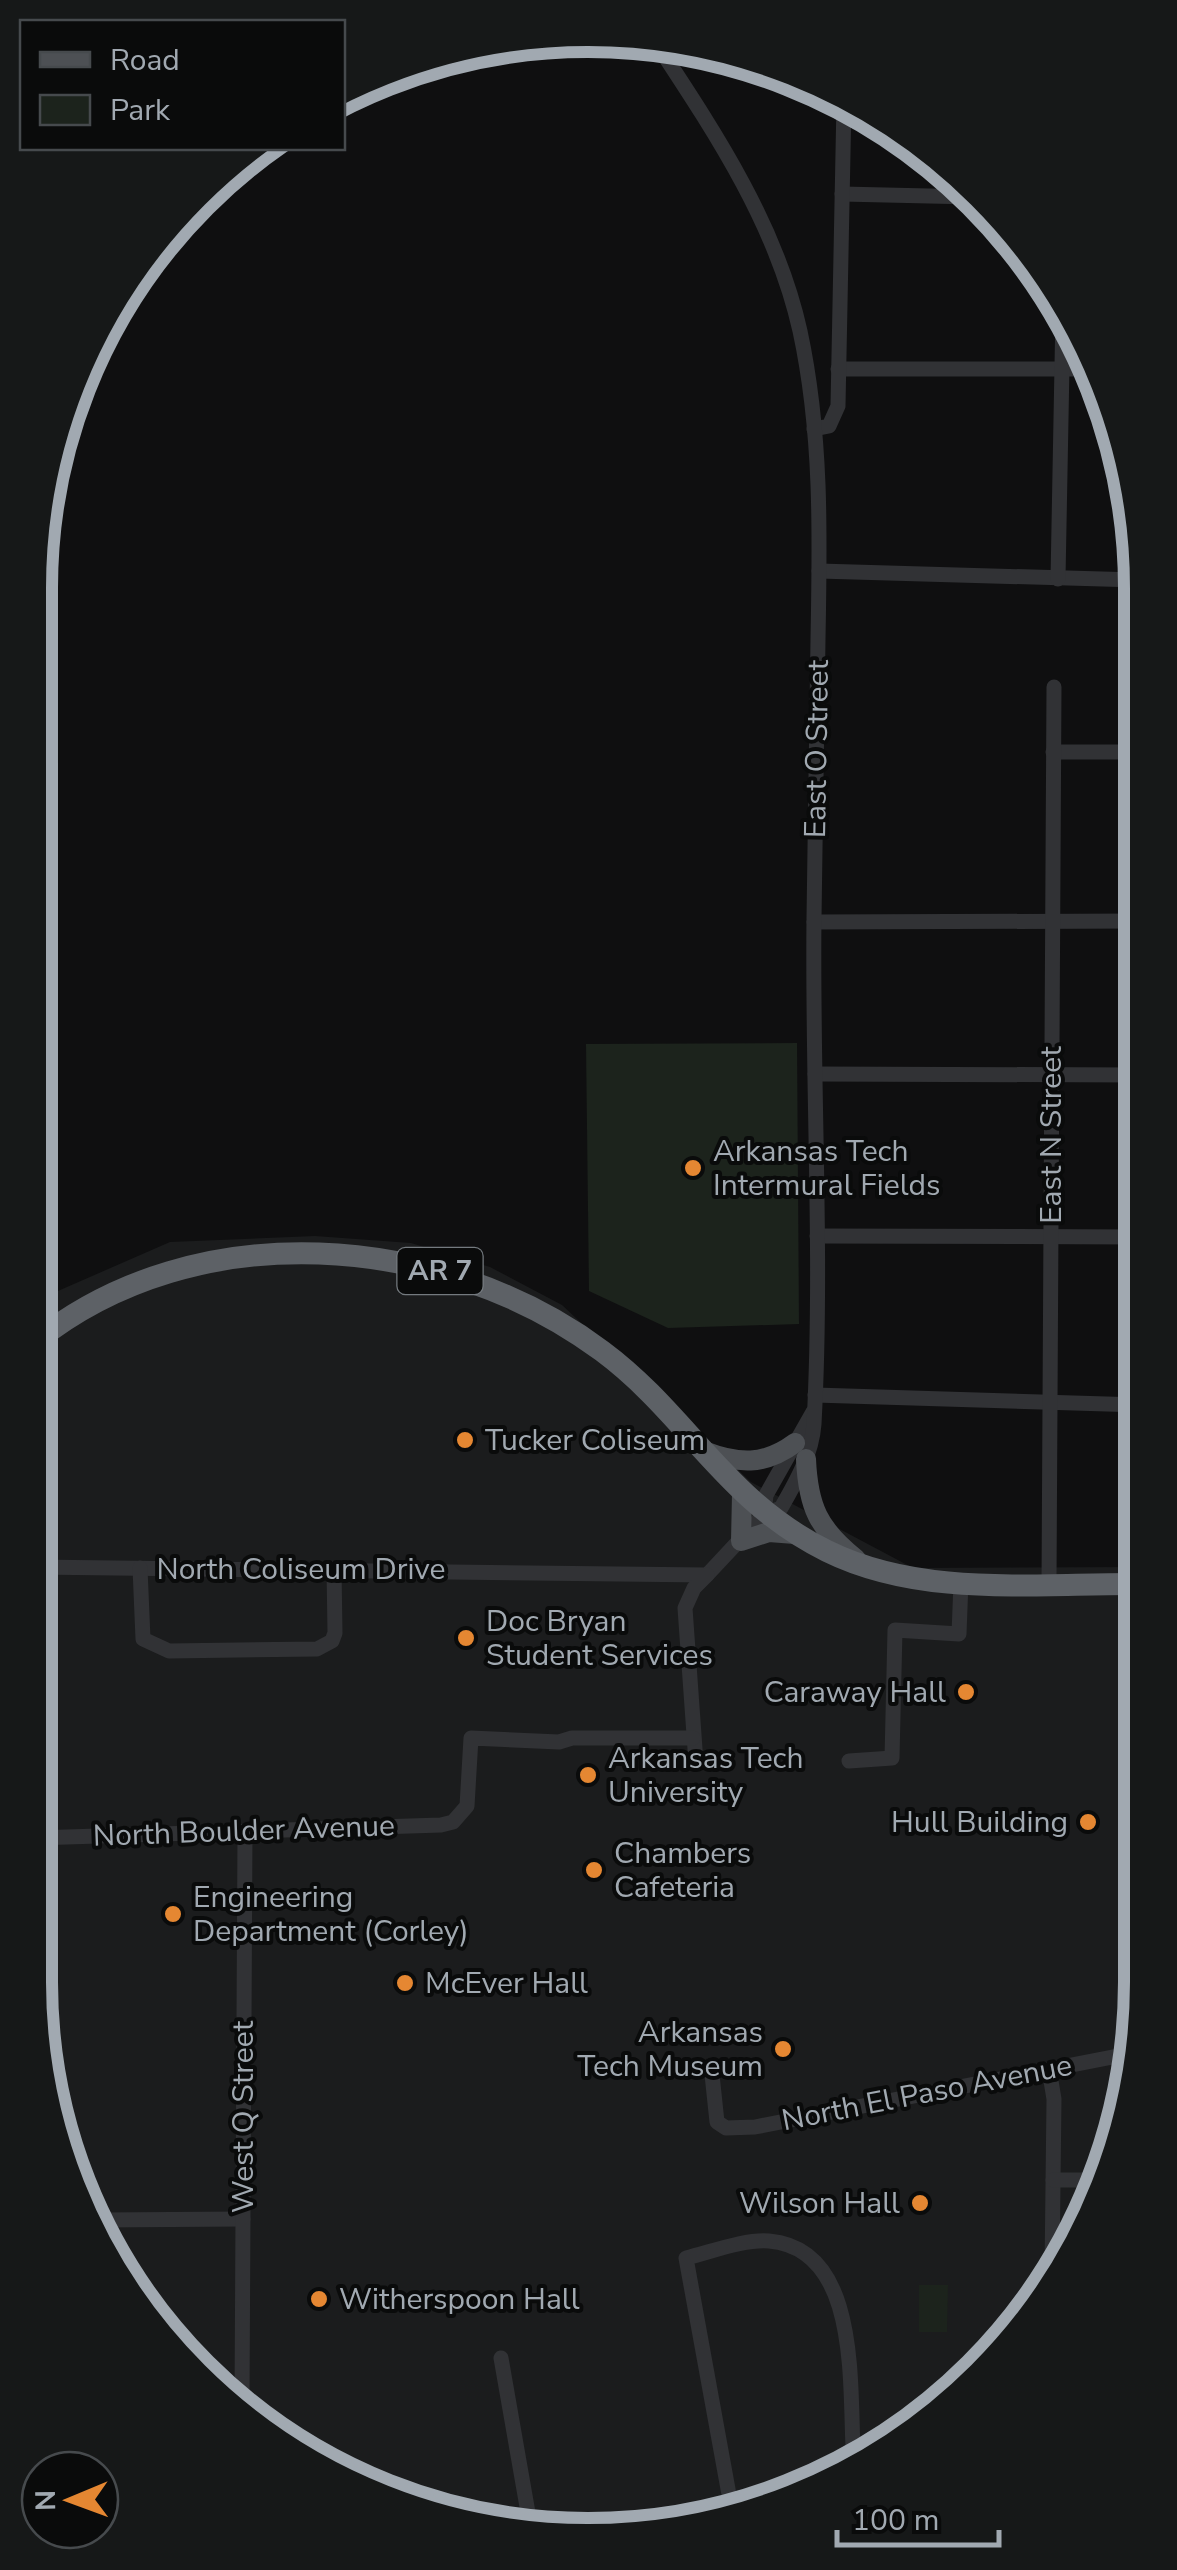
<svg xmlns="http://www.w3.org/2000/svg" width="1177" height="2570" font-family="'Nunito Sans',sans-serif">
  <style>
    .built { fill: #1b1c1d }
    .green { fill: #1c231c }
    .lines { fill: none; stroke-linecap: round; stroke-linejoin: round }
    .minor { stroke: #313235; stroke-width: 15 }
    .major { stroke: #4d5054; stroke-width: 20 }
    .highway { stroke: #5d6166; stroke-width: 22 }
    .poi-dot { fill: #e58732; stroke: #0a0b0b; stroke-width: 4 }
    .labels { text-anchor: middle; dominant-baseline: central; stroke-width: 8; stroke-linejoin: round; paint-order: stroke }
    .shield { fill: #0a0b0b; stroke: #747a7f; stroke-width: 2.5 }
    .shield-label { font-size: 28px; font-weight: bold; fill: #a1a9b1 }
    .street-label { font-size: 30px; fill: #a1a9b1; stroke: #0a0b0b }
    .poi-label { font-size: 30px; fill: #a1a9b1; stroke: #0a0b0b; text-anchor: start }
    .rim { fill: none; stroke: #a1a9b1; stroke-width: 12 }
  </style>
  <rect width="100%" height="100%" fill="#0f0f10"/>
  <path class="built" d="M315,1236L411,1243L490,1267L562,1305L751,1482L913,1568L1141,1567L1142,1982L1100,2193L1004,2347L865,2461L696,2524H481L312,2461L172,2346L65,2160L35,1982V1301L170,1242Z"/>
  <g class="green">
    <path d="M797,1043L799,1324L668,1328L589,1291L586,1044Z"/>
    <path d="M919,2285H948L947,2332H919Z"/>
  </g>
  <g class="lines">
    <g class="minor">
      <path d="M842,194L973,197"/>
      <path d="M838,369H1096"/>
      <path d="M814,429L829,426L838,406L844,102"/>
      <path d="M819,571L1137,580"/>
      <path d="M1058,579L1063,312"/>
      <path d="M1053,752H1138"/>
      <path d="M814,922L1139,921"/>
      <path d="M815,1074L1139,1075"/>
      <path d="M817,1236L1140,1237"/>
      <path d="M815,1395L1140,1405"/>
      <path d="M764,1514L766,1495L813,1412"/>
      <path d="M35,1567L707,1575L764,1514L781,1508C796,1482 812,1454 814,1424C823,1256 812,1087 814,919C815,825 817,732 818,639C820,536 822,433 800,331C777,227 718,137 660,49"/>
      <path d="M140,1568L143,1639L169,1651L317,1649L332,1641L335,1633L334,1569"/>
      <path d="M1049,1583L1054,687"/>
      <path d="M849,1761L892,1758L895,1630L959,1634L961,1582"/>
      <path d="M696,1763L685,1608L694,1588L707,1575"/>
      <path d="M35,1838L441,1825L453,1822L467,1806L471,1738L559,1742L572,1738H693"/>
      <path d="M711,2065L717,2122L726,2128L755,2127L1128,2054"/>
      <path d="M1049,2069L1054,2099L1052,2270"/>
      <path d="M1053,2180H1103"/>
      <path d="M99,2220L243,2219"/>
      <path d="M501,2358L530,2524"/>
      <path d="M242,2403L245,1831"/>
      <path d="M732,2511L686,2258C711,2252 744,2239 769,2241C864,2249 848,2395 854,2465"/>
      <path d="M654,2524L727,2513"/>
    </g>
    <g class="major">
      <path d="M704,1451C738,1464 764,1466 795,1443"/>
      <path d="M806,1459C808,1506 818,1529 856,1559"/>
      <path d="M742,1494L741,1541L769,1532L795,1534"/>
    </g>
    <path class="highway" d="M35,1342C196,1213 442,1232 602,1351C687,1414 725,1501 827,1551C922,1598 1037,1583 1141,1584"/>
  </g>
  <g class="poi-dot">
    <circle cx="693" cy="1168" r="10"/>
    <circle cx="465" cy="1440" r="10"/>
    <circle cx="466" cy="1638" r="10"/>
    <circle cx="966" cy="1692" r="10"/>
    <circle cx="588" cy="1775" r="10"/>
    <circle cx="1088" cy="1822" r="10"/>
    <circle cx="594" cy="1870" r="10"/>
    <circle cx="173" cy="1914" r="10"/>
    <circle cx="405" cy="1983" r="10"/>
    <circle cx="783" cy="2049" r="10"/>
    <circle cx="920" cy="2203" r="10"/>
    <circle cx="319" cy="2299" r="10"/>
  </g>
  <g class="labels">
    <rect class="shield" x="397.5" y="1248" width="85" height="46" rx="8"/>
    <g class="shield-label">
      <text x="440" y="1271">AR 7</text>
    </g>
    <g class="street-label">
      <text transform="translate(817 749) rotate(-89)">East O Street</text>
      <text transform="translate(1051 1135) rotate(-90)">East N Street</text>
      <text x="301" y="1569">North Coliseum Drive</text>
      <text transform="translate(244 1831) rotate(-2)">North Boulder Avenue</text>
      <text transform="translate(927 2093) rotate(-11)">North El Paso Avenue</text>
      <text transform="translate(243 2117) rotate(-90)">West Q Street</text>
    </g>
    <g class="poi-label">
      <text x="713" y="1151">Arkansas Tech<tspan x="713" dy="34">Intermural Fields</tspan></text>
      <text x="485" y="1440">Tucker Coliseum</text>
      <text x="486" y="1621">Doc Bryan<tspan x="486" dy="34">Student Services</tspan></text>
      <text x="946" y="1692" text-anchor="end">Caraway Hall</text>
      <text x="608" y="1758">Arkansas Tech<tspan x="608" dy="34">University</tspan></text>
      <text x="1068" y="1822" text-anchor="end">Hull Building</text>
      <text x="614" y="1853">Chambers<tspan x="614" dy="34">Cafeteria</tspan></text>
      <text x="193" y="1897">Engineering<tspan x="193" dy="34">Department (Corley)</tspan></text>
      <text x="425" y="1983">McEver Hall</text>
      <text x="763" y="2032" text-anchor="end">Arkansas<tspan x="763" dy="34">Tech Museum</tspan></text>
      <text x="900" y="2203" text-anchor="end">Wilson Hall</text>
      <text x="339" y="2299">Witherspoon Hall</text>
    </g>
  </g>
  <path d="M0 0H1177V2570H0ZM588 52H588A536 536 0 0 1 1124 588V1982A536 536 0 0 1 588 2518H588A536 536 0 0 1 52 1982V588A536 536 0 0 1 588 52Z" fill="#161818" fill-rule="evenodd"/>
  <path class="rim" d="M588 52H588A536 536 0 0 1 1124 588V1982A536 536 0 0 1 588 2518H588A536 536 0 0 1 52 1982V588A536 536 0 0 1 588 52Z"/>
  <rect x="20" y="20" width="325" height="130" fill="#0a0b0b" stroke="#464a4d" stroke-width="2.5"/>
  <rect x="40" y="52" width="50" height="15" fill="#4d5054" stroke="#464a4d" stroke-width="2.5"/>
  <text x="110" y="70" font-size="30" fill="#a1a9b1">Road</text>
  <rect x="40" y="95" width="50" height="30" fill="#1c231c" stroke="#464a4d" stroke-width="2.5"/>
  <text x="110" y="120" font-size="30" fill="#a1a9b1">Park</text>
  <g transform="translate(70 2500) rotate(269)"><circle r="48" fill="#0a0b0b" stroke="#464a4d" stroke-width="2.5"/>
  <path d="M0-8L18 38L0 25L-18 38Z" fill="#e58732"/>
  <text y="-15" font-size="28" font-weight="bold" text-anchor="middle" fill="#a1a9b1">N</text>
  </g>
  <path d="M837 2530v15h162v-15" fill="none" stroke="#a1a9b1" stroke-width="5"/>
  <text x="852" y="2530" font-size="30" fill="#a1a9b1" stroke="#0a0b0b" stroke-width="8" paint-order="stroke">100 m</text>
</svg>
